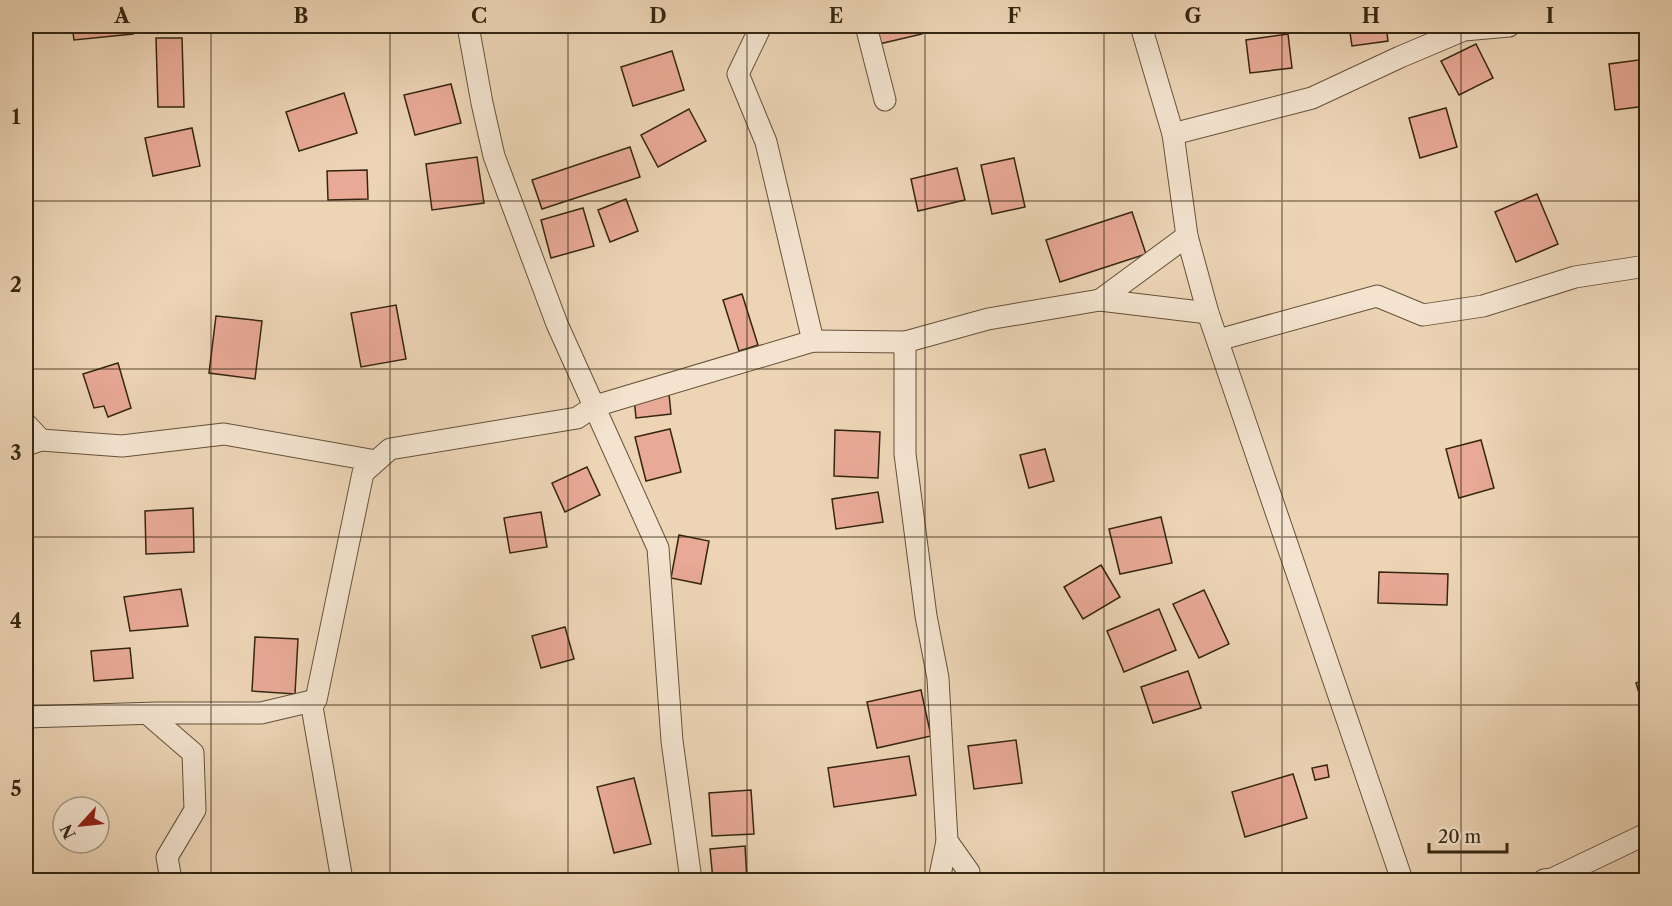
<svg xmlns="http://www.w3.org/2000/svg" width="1672" height="906" font-family="'Libre Caslon Text',serif">
  <style>
    .building { fill: #e8a996; stroke: #362611; stroke-width: 1.5 }
    .lines { fill: none; stroke-linecap: round; stroke-linejoin: round }
    .minor-casing { stroke: #64523a; stroke-width: 23 }
    .minor { stroke: #f3e3cf; stroke-width: 21 }
    .grid { fill: none; stroke: #362611; stroke-width: 1.5; stroke-opacity: 0.55 }
    .neatline { fill: none; stroke: #362611; stroke-width: 2 }
    .grid-label { font-size: 20px; text-anchor: middle; font-weight: bold; fill: #362611 }
  </style>
  <rect width="100%" height="100%" fill="#ecd4b5"/>
  <filter id="stains"><feTurbulence type="fractalNoise" baseFrequency=".00333" numOctaves="4"/><feColorMatrix values="0 0 0 0 .2 0 0 0 0 .09 0 0 0 0 .02 0 0 0 .5 -.17"/></filter>
  <radialGradient id="worn" r=".72"><stop offset=".6" stop-color="#630" stop-opacity="0"/><stop offset="1" stop-color="#630" stop-opacity=".3"/></radialGradient>
  <g class="building">
    <path d="M72,26H132L133,34L74,40Z"/>
    <path d="M874,26H920L922,34L879,44Z"/>
    <path d="M1349,26H1386L1388,41L1352,46Z"/>
    <path d="M1288,34L1292,68L1250,73L1246,40Z"/>
    <path d="M156,38H182L184,107H158Z"/>
    <path d="M1476,44L1493,78L1459,95L1441,61Z"/>
    <path d="M672,51L684,90L633,106L621,67Z"/>
    <path d="M1646,59V106L1615,110L1609,64Z"/>
    <path d="M451,84L461,123L415,135L404,95Z"/>
    <path d="M344,93L357,133L299,151L286,112Z"/>
    <path d="M1446,108L1457,147L1420,158L1409,118Z"/>
    <path d="M689,109L706,141L658,167L641,135Z"/>
    <path d="M192,128L200,166L153,176L145,138Z"/>
    <path d="M630,147L640,177L542,209L532,180Z"/>
    <path d="M477,157L484,203L432,210L426,164Z"/>
    <path d="M1014,158L1025,207L992,214L981,165Z"/>
    <path d="M957,168L965,200L918,211L911,179Z"/>
    <path d="M367,170L368,199L328,200L327,171Z"/>
    <path d="M1537,194L1558,244L1516,262L1495,212Z"/>
    <path d="M626,199L638,231L610,242L598,210Z"/>
    <path d="M583,208L594,246L551,258L541,220Z"/>
    <path d="M1132,212L1146,254L1060,282L1046,240Z"/>
    <path d="M742,294L758,345L739,351L723,300Z"/>
    <path d="M396,305L406,359L361,367L351,313Z"/>
    <path d="M216,316L262,321L255,379L209,373Z"/>
    <path d="M118,363L131,408L108,417L104,406L94,408L83,374Z"/>
    <path d="M669,394L671,414L636,418L634,398Z"/>
    <path d="M670,429L681,472L646,481L635,437Z"/>
    <path d="M835,430L880,432L878,478L834,476Z"/>
    <path d="M1481,440L1494,488L1459,498L1446,449Z"/>
    <path d="M1045,449L1054,481L1029,488L1020,455Z"/>
    <path d="M587,467L600,495L565,512L552,483Z"/>
    <path d="M878,492L883,522L836,529L832,499Z"/>
    <path d="M193,508L194,552L146,554L145,511Z"/>
    <path d="M541,512L547,547L510,553L504,518Z"/>
    <path d="M1161,517L1172,563L1120,574L1109,529Z"/>
    <path d="M679,535L709,541L701,584L671,578Z"/>
    <path d="M1101,565L1120,597L1083,619L1064,587Z"/>
    <path d="M1379,572L1448,574L1447,605L1378,603Z"/>
    <path d="M181,589L188,626L130,631L124,597Z"/>
    <path d="M1204,590L1229,644L1199,658L1173,604Z"/>
    <path d="M1159,609L1176,650L1124,672L1107,631Z"/>
    <path d="M565,627L574,659L541,668L532,636Z"/>
    <path d="M255,637L298,639L295,694L252,691Z"/>
    <path d="M130,648L133,678L94,681L91,651Z"/>
    <path d="M1188,671L1201,708L1153,723L1141,687Z"/>
    <path d="M1646,679V716L1636,683Z"/>
    <path d="M921,690L931,736L877,748L867,702Z"/>
    <path d="M1016,740L1022,783L974,789L968,746Z"/>
    <path d="M909,756L916,795L834,807L828,768Z"/>
    <path d="M1327,765L1329,777L1315,780L1312,768Z"/>
    <path d="M1293,774L1307,818L1245,837L1232,792Z"/>
    <path d="M634,778L651,844L614,853L597,787Z"/>
    <path d="M751,790L754,834L712,836L709,793Z"/>
    <path d="M745,846L747,880H713L710,849Z"/>
  </g>
  <g class="lines">
    <defs>
      <g id="minor">
        <path d="M468,26L482,103L494,156L557,324L658,548L672,741L691,880"/>
        <path d="M761,26L738,74L766,142L813,341"/>
        <path d="M866,26L885,100"/>
        <path d="M1141,26L1173,134L1187,236L1208,313L1402,880"/>
        <path d="M1173,134L1312,98L1400,57L1464,30L1509,26"/>
        <path d="M1100,300L1187,236"/>
        <path d="M1218,340L1377,296L1423,315L1483,306L1575,277L1646,266"/>
        <path d="M905,342V454L926,616L938,678L947,841L969,872L967,880"/>
        <path d="M26,424L41,440L26,445"/>
        <path d="M41,440L122,446L224,434L376,461"/>
        <path d="M311,701L342,880"/>
        <path d="M148,714L193,753L195,810L167,857L171,880"/>
        <path d="M26,717L157,713H261L316,700L363,473L390,449L577,418L595,406L813,341L905,342L988,319L1100,300L1208,313"/>
        <path d="M939,880L947,841"/>
        <path d="M1544,880L1552,879L1646,834"/>
      </g>
    </defs>
    <use href="#minor" class="minor-casing"/>
    <use href="#minor" class="minor"/>
  </g>
  <path class="grid" d="M211,26V880M390,26V880M568,26V880M747,26V880M925,26V880M1104,26V880M1282,26V880M1461,26V880M26,201H1646M26,369H1646M26,537H1646M26,705H1646"/>
  <rect width="1672" height="906" fill="none" stroke="#ecd4b5" stroke-width="66"/>
  <g transform="translate(81 825) rotate(243)"><circle r="28" fill="#f3e3cf" stroke="#a79783" stroke-width="1.5"/>
  <path d="M0-4.5L10 22L0 15L-10 22Z" fill="#8f2418"/>
  <text y="-9" font-size="16" font-weight="bold" text-anchor="middle" fill="#362611">N</text>
  </g>
  <path d="M1429 843v9h78v-9" fill="none" stroke="#362611" stroke-width="3"/>
  <text x="1438" y="843" font-size="18" fill="#362611" stroke="#f3e3cf" stroke-width="4.5" paint-order="stroke">20 m</text>
  <rect x="33" y="33" width="1606" height="840" class="neatline"/>
  <g class="grid-label">
    <text x="122" y="23">A</text>
    <text x="301" y="23">B</text>
    <text x="479" y="23">C</text>
    <text x="658" y="23">D</text>
    <text x="836" y="23">E</text>
    <text x="1014" y="23">F</text>
    <text x="1193" y="23">G</text>
    <text x="1371" y="23">H</text>
    <text x="1550" y="23">I</text>
    <text x="16" y="124">1</text>
    <text x="16" y="292">2</text>
    <text x="16" y="460">3</text>
    <text x="16" y="628">4</text>
    <text x="16" y="796">5</text>
  </g>
  <rect width="100%" height="100%" filter="url(#stains)"/>
  <rect width="100%" height="100%" fill="url(#worn)"/>
</svg>
